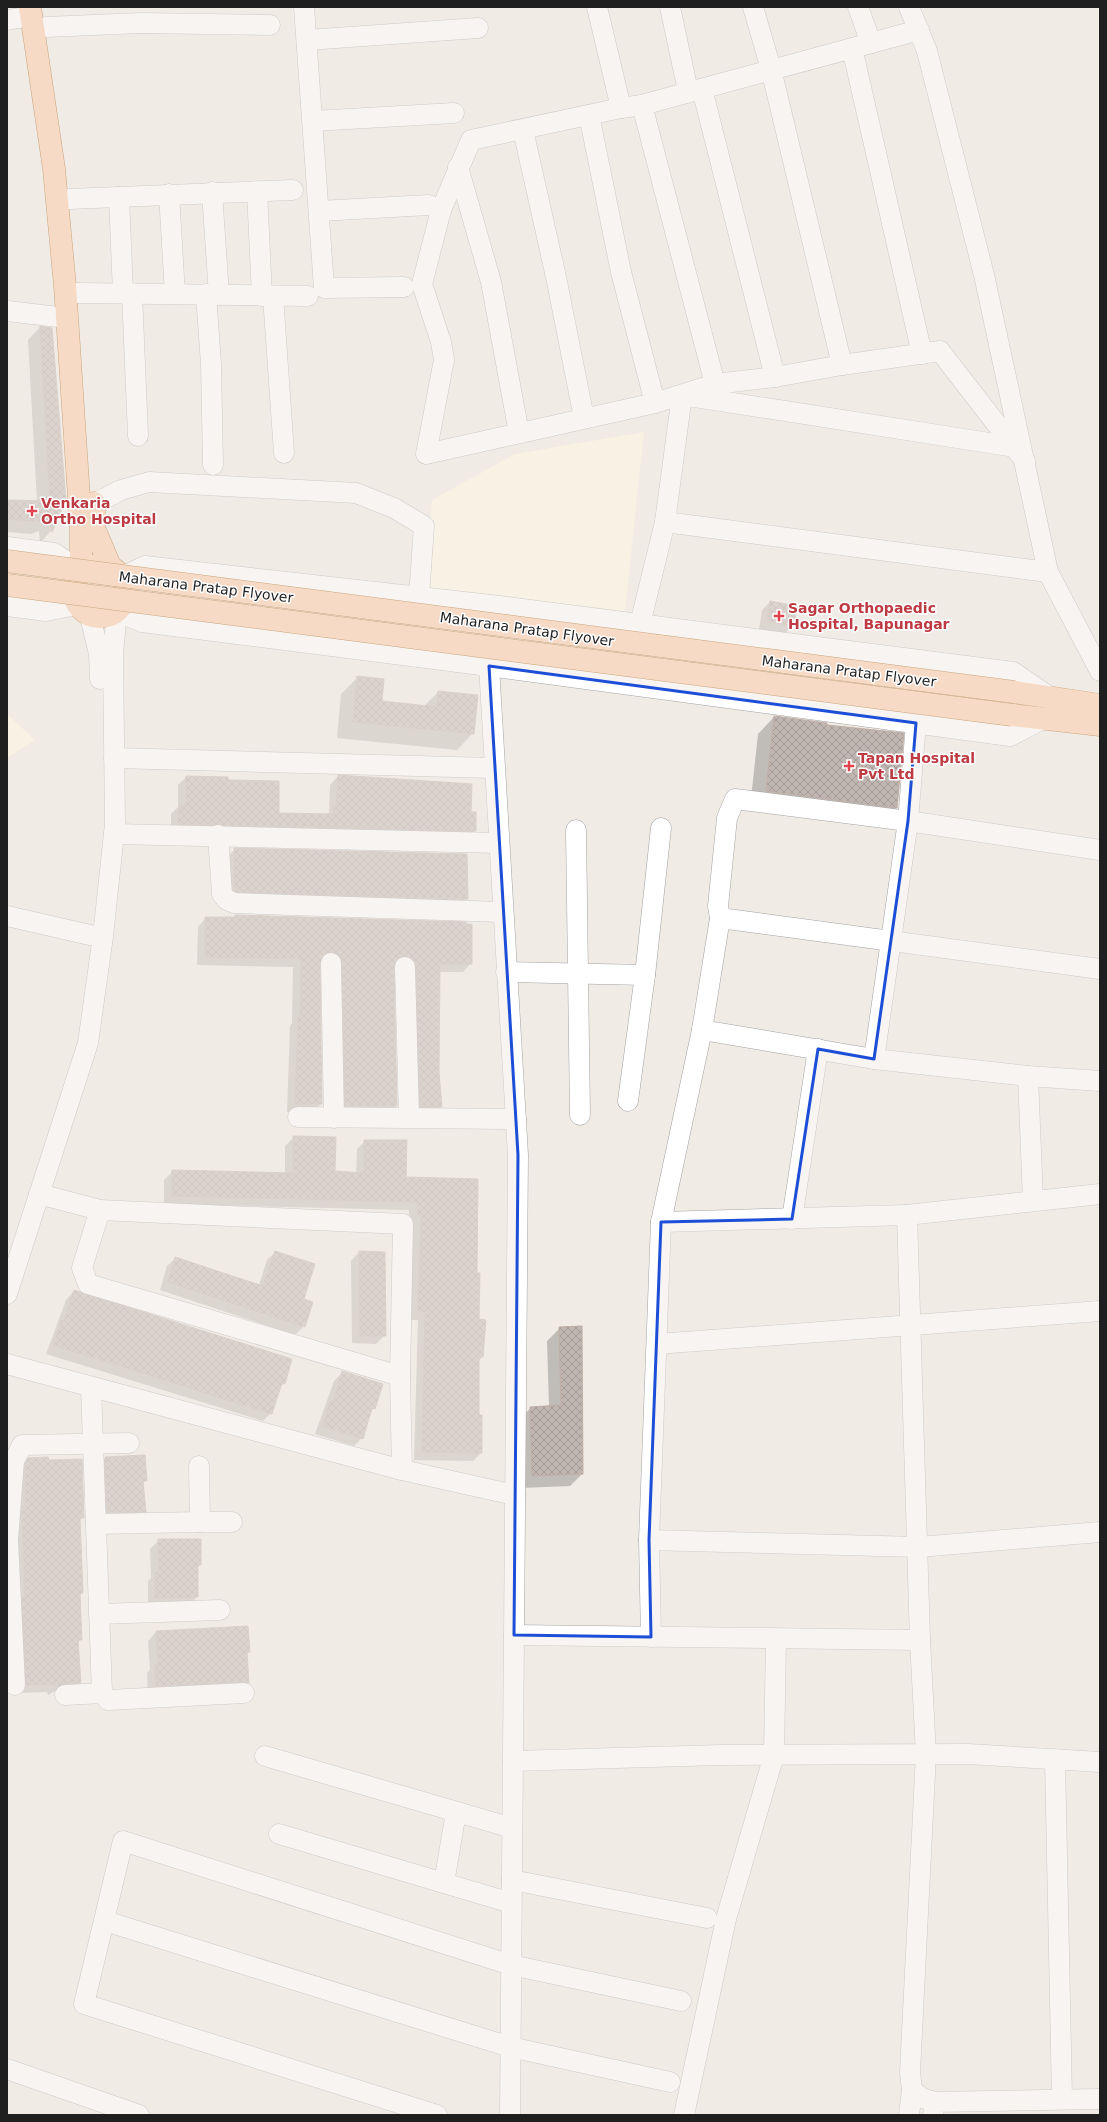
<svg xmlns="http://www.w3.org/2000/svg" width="1107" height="2122" font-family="'DejaVu Sans',sans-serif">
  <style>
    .education { fill: #fffbdf }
    .shadow { fill: #0003 }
    .building { fill: url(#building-cross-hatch); stroke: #c1afa7 }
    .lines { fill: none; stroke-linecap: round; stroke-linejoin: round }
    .minor-casing { stroke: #a3a3a3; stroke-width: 21 }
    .major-casing { stroke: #9a5200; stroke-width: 23 }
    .minor { stroke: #fff; stroke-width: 20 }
    .major { stroke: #fcc69e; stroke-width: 22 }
    .major-bridge-casing { stroke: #9a5200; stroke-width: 23; stroke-linecap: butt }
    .major-bridge { stroke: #fcc69e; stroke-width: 22 }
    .marked { fill: none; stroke: #1d4ed8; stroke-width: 3; stroke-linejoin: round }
    .health-dot { fill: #e0444e; stroke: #fff; stroke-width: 1.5 }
    .labels { text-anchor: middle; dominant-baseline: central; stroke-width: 3; stroke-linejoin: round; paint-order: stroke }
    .health-label { font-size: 14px; font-weight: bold; fill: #be3a42; stroke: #fff; text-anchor: start }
    .street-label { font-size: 14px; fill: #1f1f1f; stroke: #fff }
  </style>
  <defs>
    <pattern id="building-cross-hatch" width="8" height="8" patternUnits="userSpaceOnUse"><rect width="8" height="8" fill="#c0b6b1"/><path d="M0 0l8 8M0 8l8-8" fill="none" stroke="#a59c98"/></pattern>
  </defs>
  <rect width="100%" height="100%" fill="#f0ebe5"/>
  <g class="education">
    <path d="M644,432L625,611L424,588L432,500L515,454Z"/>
    <path d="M7,714L35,740L7,758Z"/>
  </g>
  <g class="shadow">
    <path d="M40,327L65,501L51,531L40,543L39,531L31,534L7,532V501L37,502L28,340Z"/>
    <path d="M770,602L793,626L784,634L759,629L762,610Z"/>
    <path d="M358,677L381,702L424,706L438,692L473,733L457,750L337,738L341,694Z"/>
    <path d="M774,717L826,725L896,808L880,824L750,808L758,734Z"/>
    <path d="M338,776L470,813L475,831L467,839L171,832V814L178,807V785L186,777L227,781L278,814L326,815L329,813L330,785Z"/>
    <path d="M235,849L467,899L458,907L228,899L226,858Z"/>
    <path d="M235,916L471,963L463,972H439L438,1072L440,1106L432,1115H412L396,963L392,967L396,1106L388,1114H337L322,959L318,963L321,1104L313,1112H287L290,1026L292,1023L293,967L197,965L198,927L206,918H233Z"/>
    <path d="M294,1137L334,1172L356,1174L357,1149L365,1141L405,1178L476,1274L482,1357L478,1362V1416L481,1453L473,1461L414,1460L418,1320H410L413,1223H409V1210L164,1204V1180L173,1171L285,1174V1146Z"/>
    <path d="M275,1252L302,1300L304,1326L295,1335L160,1290L167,1266L176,1258L259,1285L267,1260Z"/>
    <path d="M359,1252L385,1335L376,1344L352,1343L351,1261Z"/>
    <path d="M74,1291L284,1383L279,1388L271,1413L263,1421L46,1354L66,1300Z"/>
    <path d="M560,1328H581L582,1474L570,1486L520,1488L518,1420L531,1408L549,1407L547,1341Z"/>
    <path d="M343,1372L374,1408L370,1413L362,1438L354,1446L315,1434L334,1381Z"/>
    <path d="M105,1458L146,1480L143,1483L145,1511L136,1519L99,1520L97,1467Z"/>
    <path d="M29,1459L83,1517L79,1521L81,1593L79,1596L81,1639L77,1643L80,1682L71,1691H55L48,1695L47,1692L18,1693L14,1517L20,1467Z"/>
    <path d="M159,1540L200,1565L197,1568V1597L189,1605L148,1606V1581L151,1578L150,1549Z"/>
    <path d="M156,1632L249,1652L246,1655L248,1683L240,1691L148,1694L147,1673L150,1670L148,1641Z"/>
  </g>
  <g class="building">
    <path d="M40,326L52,328L66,501L52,532L51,519L45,522L7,519V500L50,501Z"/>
    <path d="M770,601L797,606L794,626L767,621Z"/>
    <path d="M357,676L384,679L382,701L437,707L438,691L478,695L474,734L353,722Z"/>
    <path d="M774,716L827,723V725L904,733L897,808L766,791Z"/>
    <path d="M338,775L472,784L471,812H476V831L178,824L179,805H186V776L228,777V780L279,781V813L334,814L333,807H336Z"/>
    <path d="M234,848L467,854L468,899L237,892L235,891Z"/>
    <path d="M235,915L466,922V924H472V964H440L439,1072L442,1107H420L416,967L415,961L405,956L399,957L394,967L397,1106H345L342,963L341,957L331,952L325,953L320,963L322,1104H295L298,1017H300L301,959L205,957V917H235Z"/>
    <path d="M293,1136L336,1137L335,1171L364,1173V1140H407L406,1177L478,1179L477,1273H480L479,1319L486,1320L483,1357H479V1415H482V1453L422,1452L425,1312H418L421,1215H417V1202L172,1196V1170L293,1173Z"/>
    <path d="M275,1251L315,1264L304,1299L313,1302L305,1327L168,1282L175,1257L263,1286Z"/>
    <path d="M359,1251L385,1252L386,1336H360Z"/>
    <path d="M74,1290L292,1359L285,1384L282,1383L272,1414L53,1345L61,1320L64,1321Z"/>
    <path d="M582,1326L583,1474L532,1476L530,1407L561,1405L559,1327Z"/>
    <path d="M342,1371L383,1384L375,1409L372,1408L363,1439L322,1426L330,1401L333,1402Z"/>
    <path d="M145,1455L147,1481H143L146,1512H107L105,1457Z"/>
    <path d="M48,1457L49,1460L82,1459L84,1518H80L83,1593L80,1594L82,1640H78L81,1683L64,1684L55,1687V1684L26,1685L22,1597H25L22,1508V1506H25V1464L28,1458Z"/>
    <path d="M158,1539H201V1565H198V1597L155,1598V1572H159Z"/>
    <path d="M248,1626L250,1652H247L249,1683L243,1682L156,1686L155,1664H158L156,1631Z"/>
  </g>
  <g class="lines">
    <defs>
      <g id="minor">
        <path d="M304,7L324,288L404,287"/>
        <path d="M597,7L621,108"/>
        <path d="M670,7L688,91"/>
        <path d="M753,7L771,69L842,365"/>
        <path d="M858,7L871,43"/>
        <path d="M909,7L927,51L984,275L1048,572L1100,671"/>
        <path d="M7,20L32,16"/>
        <path d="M46,27L141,23L270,25"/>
        <path d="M919,30L642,105L621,108L471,140L441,210L422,284L441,342L444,360L426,454L655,403L715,384L775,377L842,365L940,351L1025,461"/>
        <path d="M307,40L478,28"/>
        <path d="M852,48L922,354"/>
        <path d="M702,89L775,377"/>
        <path d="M642,105L715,384"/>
        <path d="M589,115L621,272L655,403"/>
        <path d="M313,121L454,113"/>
        <path d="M523,130L556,277L584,418"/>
        <path d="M458,167L491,282L519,433"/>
        <path d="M257,191L262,296"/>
        <path d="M212,192L219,295"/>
        <path d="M169,194L175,294"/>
        <path d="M119,197L123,293"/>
        <path d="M69,199L293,190"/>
        <path d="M319,211L429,205"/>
        <path d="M78,293L308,296"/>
        <path d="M132,293L138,436"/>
        <path d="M206,294L211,364L213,465"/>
        <path d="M273,296L284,453"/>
        <path d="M7,311L67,318"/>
        <path d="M94,504L121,490L149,482L356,493L394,508L424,526L419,597"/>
        <path d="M665,522L1048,572"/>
        <path d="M7,547L54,553L81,571"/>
        <path d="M122,577L145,566L491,605L1013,672L1048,696"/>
        <path d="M7,606L46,611L77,605"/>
        <path d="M90,616L99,654L100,679"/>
        <path d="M640,624L665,522L682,395L1015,447"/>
        <path d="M489,666L518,1155L510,2115"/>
        <path d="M114,758L493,768"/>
        <path d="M576,830L580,1115"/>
        <path d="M114,834L498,843"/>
        <path d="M218,835L222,894L227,900L234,903L502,912"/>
        <path d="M7,916L90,935"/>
        <path d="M720,918L718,906L727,818L735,799L908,821L1100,850"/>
        <path d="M331,963L334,1118"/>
        <path d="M405,967L409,1117"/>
        <path d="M506,972L645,975"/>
        <path d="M702,1030L874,1059L1028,1076L1100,1081"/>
        <path d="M874,1059L908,821L916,723"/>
        <path d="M1028,1076L1033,1201"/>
        <path d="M628,1101L645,975L661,828"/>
        <path d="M298,1117L516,1119"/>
        <path d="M39,1194L100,1210L403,1224L400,1376L402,1470"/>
        <path d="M100,1210L82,1268L88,1284L400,1376"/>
        <path d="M792,1219L818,1049"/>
        <path d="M661,1222L702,1030L720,918L1100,969"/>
        <path d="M7,1294L88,1043L103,936L115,824L113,654L117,611L142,622L489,666L1010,736L1045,718"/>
        <path d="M657,1344L1100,1311"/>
        <path d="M7,1364L402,1470L515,1495"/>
        <path d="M91,1387L102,1693L108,1700L244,1693"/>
        <path d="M200,1522H232"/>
        <path d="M96,1524L200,1522L199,1466"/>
        <path d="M649,1540L661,1222L907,1215"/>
        <path d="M99,1614L220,1610"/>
        <path d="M514,1635L920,1640"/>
        <path d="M651,1637L649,1540L919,1547L1100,1532"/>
        <path d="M15,1685L8,1540L14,1461L22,1445L129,1443"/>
        <path d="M65,1695L102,1693"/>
        <path d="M265,1756L512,1828"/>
        <path d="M1055,1759L1062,2098"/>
        <path d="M513,1761L720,1755L968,1754L1100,1762"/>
        <path d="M279,1834L511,1903"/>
        <path d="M512,1880L707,1918"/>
        <path d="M444,1883L456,1812"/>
        <path d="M105,1921L510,2047L670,2082"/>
        <path d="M7,2069L139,2115"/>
        <path d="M935,2102L922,2098L912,2090L910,2072L926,1754L920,1640L907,1215L1100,1194"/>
        <path d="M437,2115L84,2004L123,1841L511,1965L681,2001"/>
        <path d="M684,2115L726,1919L774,1755L776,1639"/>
        <path d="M909,2115L912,2090"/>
        <path d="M933,2115L935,2102L1100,2099"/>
      </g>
      <g id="major">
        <path d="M30,7L54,169L65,286L81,528V571"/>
        <path d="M94,503V528L110,566"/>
        <circle cx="100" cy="591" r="26"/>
        <path d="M1014,692L1100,705"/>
        <path d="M1012,715L1100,725"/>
      </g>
    </defs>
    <use href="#minor" class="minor-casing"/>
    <use href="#major" class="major-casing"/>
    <use href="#minor" class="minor"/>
    <use href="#major" class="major"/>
    <defs>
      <g id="major-bridge">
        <path d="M7,561L1014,692"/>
        <path d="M7,585L1012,715"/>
      </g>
    </defs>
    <use href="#major-bridge" class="major-bridge-casing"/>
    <use href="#major-bridge" class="major-bridge"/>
  </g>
  <path d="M0 0H1107V2122H0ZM489,666L916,723L908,821L874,1059L818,1049L792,1219L661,1222L649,1540L651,1637L514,1635L518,1155Z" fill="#f0ebe5" fill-opacity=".55" fill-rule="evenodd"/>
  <path class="marked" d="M489,666L916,723L908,821L874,1059L818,1049L792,1219L661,1222L649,1540L651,1637L514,1635L518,1155Z"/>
  <g class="health-dot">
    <path d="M30 505h4v4h4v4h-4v4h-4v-4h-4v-4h4z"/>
    <path d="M777 610h4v4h4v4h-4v4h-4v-4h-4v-4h4z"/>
    <path d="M847 760h4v4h4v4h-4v4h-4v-4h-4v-4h4z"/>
  </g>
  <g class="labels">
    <g class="health-label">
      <text x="41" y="503">Venkaria<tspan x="41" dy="16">Ortho Hospital</tspan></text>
      <text x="788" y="608">Sagar Orthopaedic<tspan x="788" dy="16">Hospital, Bapunagar</tspan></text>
      <text x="858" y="758">Tapan Hospital<tspan x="858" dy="16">Pvt Ltd</tspan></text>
    </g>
    <g class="street-label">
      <text transform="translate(206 587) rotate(7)">Maharana Pratap Flyover</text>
      <text transform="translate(527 629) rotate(8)">Maharana Pratap Flyover</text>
      <text transform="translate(849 671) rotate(7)">Maharana Pratap Flyover</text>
    </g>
  </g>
  <rect width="1107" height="2122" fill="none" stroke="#1f1f1f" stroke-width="16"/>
</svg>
